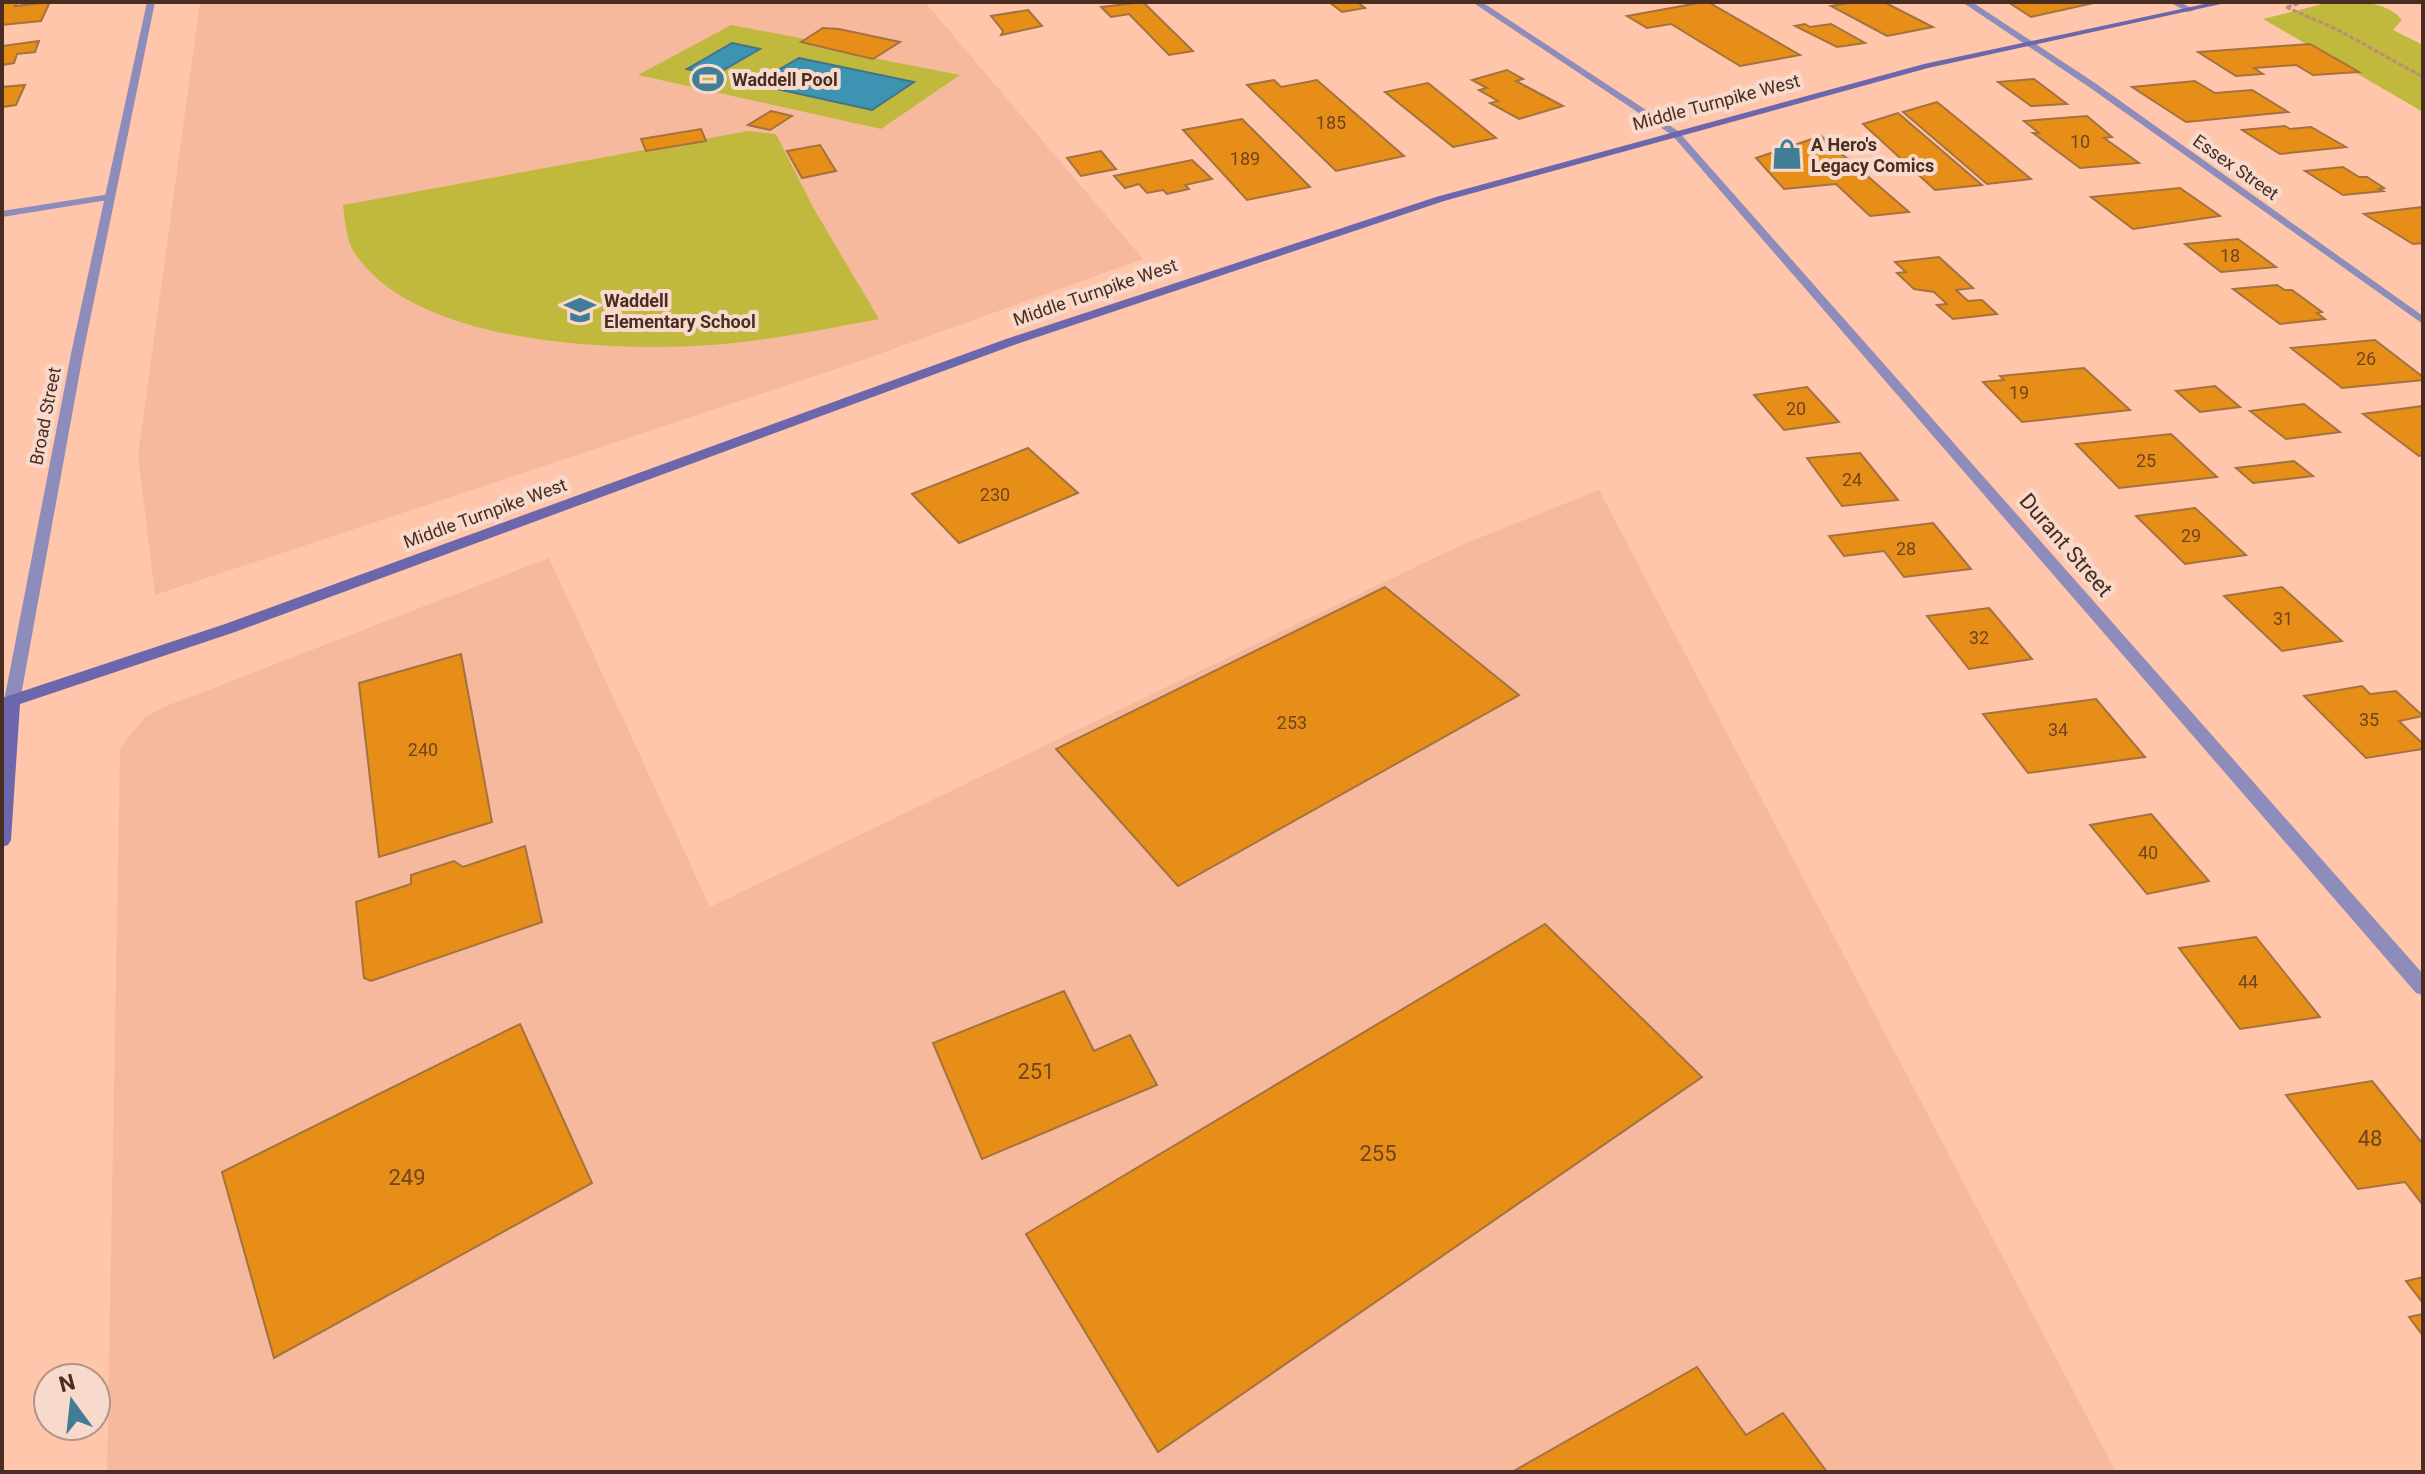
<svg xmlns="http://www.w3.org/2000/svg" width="2425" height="1474" font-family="Roboto,sans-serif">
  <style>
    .built { fill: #f7b99d }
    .green { fill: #c1b93e; fill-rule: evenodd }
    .water { fill: #3d93b2; stroke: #417486; stroke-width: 2 }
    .building { fill: #e78e18; stroke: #a4723e; stroke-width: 2 }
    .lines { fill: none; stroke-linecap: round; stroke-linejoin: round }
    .path { stroke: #bb8d78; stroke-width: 3; stroke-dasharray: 5 2; stroke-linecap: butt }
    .service { fill: #8d8cbb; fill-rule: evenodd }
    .minor { fill: #8d8cbb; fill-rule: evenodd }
    .tertiary { fill: #8d8cbb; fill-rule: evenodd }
    .secondary { fill: #6c67ac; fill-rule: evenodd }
    .labels { text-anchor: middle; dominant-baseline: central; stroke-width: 8; stroke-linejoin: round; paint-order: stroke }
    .far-poi-label { font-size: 18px; font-weight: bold; fill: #492d20; stroke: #f8dacd; text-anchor: start }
    .far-street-label { font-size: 18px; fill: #492d20; stroke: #f8dacd }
    .number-label { font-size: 18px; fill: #70451e }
    .street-label { font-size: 22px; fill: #492d20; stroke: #f8dacd }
    .near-number-label { font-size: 22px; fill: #70451e }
  </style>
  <rect width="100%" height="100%" fill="#ffc6ac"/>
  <g class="built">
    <path d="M200,2H925L1143,259L860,361L155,595L138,456Z"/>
    <path d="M1599,490L2116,1472H107L120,748L145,717L164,707L549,558L710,907L1459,546Z"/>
  </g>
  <g class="green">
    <path d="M2330,2C2357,2 2386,0 2402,20L2393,30L2423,45V112L2263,19Z"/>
    <path d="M731,25L805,39L802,42L814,44L812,46L960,75L881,129L638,75ZM732,44L758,50L715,75L688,69ZM799,58L913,81V82L755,84Z"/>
    <path d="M748,131L776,134L814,209L879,319C827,329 776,339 723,344C624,353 414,347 354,252C346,239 345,221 343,205Z"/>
  </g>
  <g class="water">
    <path d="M732,43L760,49L715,75L687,69Z"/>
    <path d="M799,58L914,82L872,110L754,84Z"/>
  </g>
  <g class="building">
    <path d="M2,2H17L15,6L50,2L41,21L2,25Z"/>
    <path d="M1143,2L1193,51L1169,55L1129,14L1111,17L1101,7Z"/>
    <path d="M1329,2H1357L1365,8L1342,12Z"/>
    <path d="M1689,2H1708L1800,55L1740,66L1671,24L1647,28L1627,16L1693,4Z"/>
    <path d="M1854,2H1884L1933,27L1887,36L1831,6Z"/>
    <path d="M2008,2H2098L2031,17Z"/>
    <path d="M1028,10L1042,26L1001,35L1003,31L991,16Z"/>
    <path d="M1805,24L1810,27L1831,24L1865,43L1837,47L1795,26Z"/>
    <path d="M823,28L839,29L900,42L873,59L801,42Z"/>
    <path d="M39,41L35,52L17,54L14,63L2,65V46Z"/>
    <path d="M2310,44L2359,72L2313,75L2296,65L2254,68L2263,74L2236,76L2198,52Z"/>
    <path d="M1507,70L1523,79L1516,81L1563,106L1519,119L1490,103L1498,101L1479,90L1487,88L1472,80Z"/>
    <path d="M2034,79L2067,104L2031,106L1998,82Z"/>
    <path d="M1274,80L1281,87L1317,80L1404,156L1336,171L1247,85Z"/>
    <path d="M2195,81L2215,93L2252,90L2288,112L2186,122L2132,87Z"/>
    <path d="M1428,83L1496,138L1453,147L1385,92Z"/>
    <path d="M25,85L16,105L2,107V87Z"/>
    <path d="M1937,102L2031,179L1987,184L1903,112Z"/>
    <path d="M771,111L792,116L770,130L748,125Z"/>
    <path d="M1898,113L1982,185L1935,190L1863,124Z"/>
    <path d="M2087,116L2112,137L2104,138L2139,163L2080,168L2033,133H2039L2024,121Z"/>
    <path d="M1242,119L1310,187L1247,200L1183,130Z"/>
    <path d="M2285,126L2290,129L2311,127L2346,147L2280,154L2242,130Z"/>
    <path d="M701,129L706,141L646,151L641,139Z"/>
    <path d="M1821,136L1909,212L1870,216L1836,184L1784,189L1756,158Z"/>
    <path d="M820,145L836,171L802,178L787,151Z"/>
    <path d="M1101,151L1116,169L1081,176L1067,158Z"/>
    <path d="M1192,160L1212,179L1185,185L1189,189L1167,194L1163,190L1147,193L1139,184L1125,188L1114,176Z"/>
    <path d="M2343,167L2359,177H2367L2384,188L2379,189L2383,191L2343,195L2305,171Z"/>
    <path d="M2180,188L2220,216L2133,229L2091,197Z"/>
    <path d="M2423,207V243L2413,244L2364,214Z"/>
    <path d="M2238,239L2276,267L2221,272L2185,244Z"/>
    <path d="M1939,257L1973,288L1956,290L1968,301L1982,300L1997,314L1953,319L1937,305L1947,304L1934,292L1914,289L1897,273L1906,272L1895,262Z"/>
    <path d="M2277,285L2285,290H2292L2322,312L2317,313L2325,319L2280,324L2233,289Z"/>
    <path d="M2375,340L2423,377V380L2342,388L2291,348Z"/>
    <path d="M2084,368L2130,410L2022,422L1983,382L2004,380L2000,376Z"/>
    <path d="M2215,386L2240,407L2200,412L2176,391Z"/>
    <path d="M1807,387L1839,422L1784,430L1754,395Z"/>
    <path d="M2304,404L2340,432L2286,439L2250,411Z"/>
    <path d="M2423,406V455L2419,456L2363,414Z"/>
    <path d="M2171,434L2217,477L2119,488L2076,444Z"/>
    <path d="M1028,448L1078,493L959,543L912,494Z"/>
    <path d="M1860,453L1898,500L1842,506L1807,458Z"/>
    <path d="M2294,461L2313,476L2253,483L2236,468Z"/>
    <path d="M2195,508L2246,555L2185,564L2136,516Z"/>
    <path d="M1933,523L1971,569L1904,577L1884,551L1844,556L1829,536Z"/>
    <path d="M1385,587L1519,695L1178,886L1056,749Z"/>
    <path d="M2282,587L2342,641L2282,651L2224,596Z"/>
    <path d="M1989,608L2032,659L1969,669L1927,616Z"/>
    <path d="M461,654L492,822L379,857L359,683Z"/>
    <path d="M2362,686L2370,694L2396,691L2423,716L2399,721L2423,744V749L2366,758L2304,696Z"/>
    <path d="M2096,699L2145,757L2028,773L1983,714Z"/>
    <path d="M2151,814L2209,881L2147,894L2090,825Z"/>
    <path d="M525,846L542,922L371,981L364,978L356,902L411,884V875L454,861L463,867Z"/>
    <path d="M1545,924L1702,1077L1158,1452L1026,1234Z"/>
    <path d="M2256,937L2320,1017L2240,1029L2179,948Z"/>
    <path d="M1064,991L1094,1051L1130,1035L1157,1085L982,1159L933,1043Z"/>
    <path d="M520,1024L592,1183L274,1358L222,1172Z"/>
    <path d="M2372,1081L2423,1144V1205L2405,1182L2358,1189L2286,1095Z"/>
    <path d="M2423,1277V1303L2406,1281Z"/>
    <path d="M2423,1314V1336L2409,1317Z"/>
    <path d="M1697,1367L1746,1435L1783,1413L1827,1472H1512Z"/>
  </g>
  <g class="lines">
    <g class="path">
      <path d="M2286,7L2338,30L2423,77"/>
      <path d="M2287,7L2304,2"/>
    </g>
    <path class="service" d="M2169,2H2180L2195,10L2188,12Z"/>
    <g class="minor">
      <path d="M1472,2H1482L1678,131L2423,974V995L2416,993L1672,135Z"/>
      <path d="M1962,2H1972L2095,83L2423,316V324L2089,87Z"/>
      <path d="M110,194L114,195V199L2,217V211Z"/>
    </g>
    <path class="tertiary" d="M147,2H155L84,349L20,701L12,706L4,701L72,349Z"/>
    <path class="secondary" d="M2214,2H2230L1928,68L1444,201L1014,345L235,632L20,704L11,840L8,845L2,847V698L225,624L1006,339L1436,197L1924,64Z"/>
  </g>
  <defs>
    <symbol id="stadium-bare" viewBox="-9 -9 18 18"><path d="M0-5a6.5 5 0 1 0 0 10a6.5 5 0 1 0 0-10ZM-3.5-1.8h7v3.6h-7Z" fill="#417d94" stroke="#f8dacd" stroke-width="2.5" paint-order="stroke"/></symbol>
    <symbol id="shop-bare" viewBox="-9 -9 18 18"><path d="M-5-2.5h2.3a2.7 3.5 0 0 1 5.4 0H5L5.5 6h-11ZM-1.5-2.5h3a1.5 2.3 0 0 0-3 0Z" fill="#417d94" stroke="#f8dacd" stroke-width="2.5" paint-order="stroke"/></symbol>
    <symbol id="school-bare" viewBox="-9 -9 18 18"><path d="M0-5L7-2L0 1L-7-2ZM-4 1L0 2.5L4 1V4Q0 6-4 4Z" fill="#417d94" stroke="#f8dacd" stroke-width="2.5" paint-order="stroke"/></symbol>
  </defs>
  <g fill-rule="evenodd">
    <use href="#stadium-bare" x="686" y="57" width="44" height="44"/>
    <use href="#shop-bare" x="1765" y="132" width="44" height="44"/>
    <use href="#school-bare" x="558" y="288" width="44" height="44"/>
  </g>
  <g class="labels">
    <g class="far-poi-label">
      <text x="732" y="79">Waddell Pool</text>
      <text x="1811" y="144">A Hero's<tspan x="1811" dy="21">Legacy Comics</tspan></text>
      <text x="604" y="300">Waddell<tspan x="604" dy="21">Elementary School</tspan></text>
    </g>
    <g class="far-street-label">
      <text transform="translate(1716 102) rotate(-15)">Middle Turnpike West</text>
      <text transform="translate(2236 167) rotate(35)">Essex Street</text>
      <text transform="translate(1095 292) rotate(-19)">Middle Turnpike West</text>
      <text transform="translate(45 416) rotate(-79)">Broad Street</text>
      <text transform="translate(485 513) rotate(-20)">Middle Turnpike West</text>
    </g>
    <g class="number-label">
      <text x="1331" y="122">185</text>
      <text x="2080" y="141">10</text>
      <text x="1245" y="158">189</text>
      <text x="2230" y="255">18</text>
      <text x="2366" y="358">26</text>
      <text x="2019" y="392">19</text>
      <text x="1796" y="408">20</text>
      <text x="2146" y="460">25</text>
      <text x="1852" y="479">24</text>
      <text x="995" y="494">230</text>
      <text x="2191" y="535">29</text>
      <text x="1906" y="548">28</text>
      <text x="2283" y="618">31</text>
      <text x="1979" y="637">32</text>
      <text x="2369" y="719">35</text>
      <text x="1292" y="722">253</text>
      <text x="2058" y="729">34</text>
      <text x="423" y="749">240</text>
      <text x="2148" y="852">40</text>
      <text x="2248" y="981">44</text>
    </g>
    <g class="street-label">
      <text transform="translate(2066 545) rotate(49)">Durant Street</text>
    </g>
    <g class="near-number-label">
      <text x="1036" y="1071">251</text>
      <text x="2370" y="1138">48</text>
      <text x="1378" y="1153">255</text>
      <text x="407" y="1177">249</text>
    </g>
  </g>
  <rect width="2425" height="1474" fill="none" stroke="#492d20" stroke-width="8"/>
  <g transform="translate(72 1402) rotate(345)"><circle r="38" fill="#f8dacd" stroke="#b29588" stroke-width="2"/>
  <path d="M0-6L14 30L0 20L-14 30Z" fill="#417d94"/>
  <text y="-12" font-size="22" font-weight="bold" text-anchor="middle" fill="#492d20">N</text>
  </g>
</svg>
